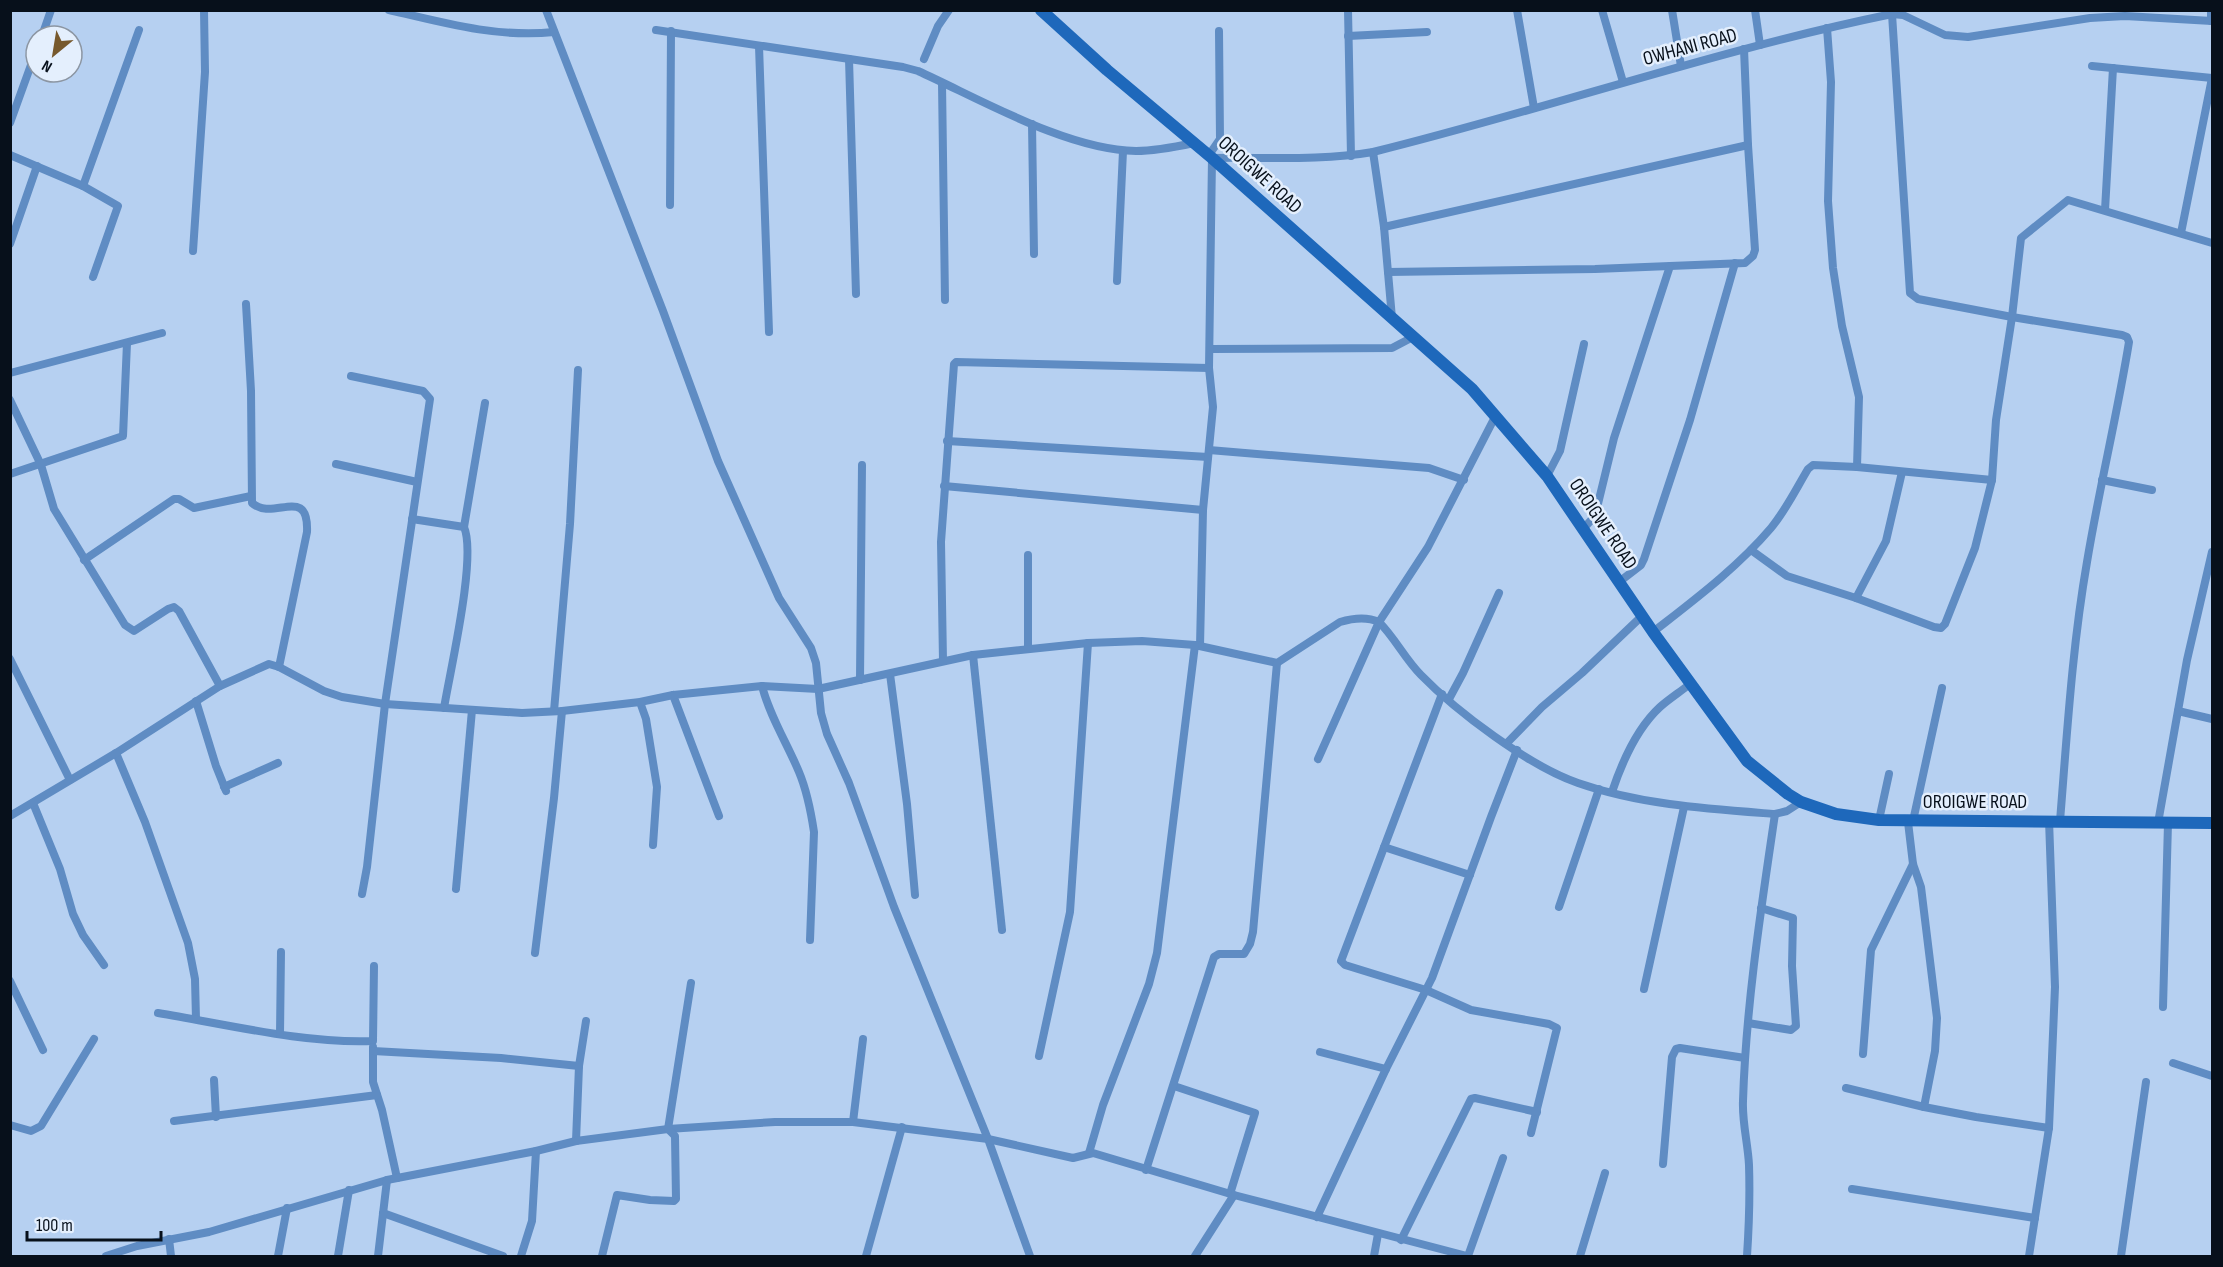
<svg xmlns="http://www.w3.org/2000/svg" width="2223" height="1267" font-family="'Sofia Sans Condensed',sans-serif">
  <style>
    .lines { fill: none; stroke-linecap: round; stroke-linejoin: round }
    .street { stroke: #5f8cc3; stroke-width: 8 }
    .secondary { stroke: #1e68bb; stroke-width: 12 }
    .labels { text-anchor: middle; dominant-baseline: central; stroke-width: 5; stroke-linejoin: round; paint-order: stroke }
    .street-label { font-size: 20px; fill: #07101b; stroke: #e4effd }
  </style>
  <rect width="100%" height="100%" fill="#b6d0f1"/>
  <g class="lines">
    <g class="street">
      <path d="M389,10C444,23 498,38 554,32"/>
      <path d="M546,10L663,311L718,461L779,598L811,648L816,663L821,713L827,734L849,783L894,907L988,1139L1030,1256"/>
      <path d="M1348,10L1351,156"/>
      <path d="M1517,10L1534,108"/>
      <path d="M1602,10L1623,82"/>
      <path d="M1672,10L1681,66"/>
      <path d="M1755,10L1760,45"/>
      <path d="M2211,10V21"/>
      <path d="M1892,14L1910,293L1918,299L2012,317L2122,335L2127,337L2129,342C2117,416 2099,489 2087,562C2072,648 2067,735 2060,821"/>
      <path d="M1827,28L1831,82L1828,201L1833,268L1842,326L1859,397L1857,467"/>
      <path d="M656,30L903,67L918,71C980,99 1067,150 1136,151C1155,151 1175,147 1194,143"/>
      <path d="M42,36L51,10"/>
      <path d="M1348,36L1427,32"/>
      <path d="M759,46L769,332"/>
      <path d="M849,59L856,294"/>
      <path d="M924,59L938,26L949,10"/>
      <path d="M2092,66L2212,78"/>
      <path d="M942,83L945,300"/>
      <path d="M10,123L36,51"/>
      <path d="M1032,124L1034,254"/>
      <path d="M1373,152L1384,227L1392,318"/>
      <path d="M10,155L83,186L118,206L93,277"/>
      <path d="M1209,155L1220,139L1219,31"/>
      <path d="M83,186L139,30"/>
      <path d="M670,205L671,31"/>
      <path d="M2105,210L2113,68"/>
      <path d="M1384,227L1748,145"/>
      <path d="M2181,233L2212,78"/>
      <path d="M10,244L37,166"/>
      <path d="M193,251L205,72L204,10"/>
      <path d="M1388,272L1595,269L1745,263L1753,256L1755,250L1748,145L1744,49"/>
      <path d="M1117,281L1123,151"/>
      <path d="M246,304L251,391L252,503C273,522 309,484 307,532L279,667"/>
      <path d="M1210,349L1392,348L1413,337"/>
      <path d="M10,373L162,333"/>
      <path d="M351,376L423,391L430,399L385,704L367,867L362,894"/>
      <path d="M10,400L41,465L54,509L125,625L134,631L168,609L174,607L179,611L220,686"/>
      <path d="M947,441L1208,457"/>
      <path d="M1209,450L1429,468L1464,480"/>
      <path d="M336,464L417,482"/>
      <path d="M10,474L123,436L127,343"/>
      <path d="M1547,476L1560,451L1584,344"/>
      <path d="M2102,480L2152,490"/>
      <path d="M944,486L1203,510"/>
      <path d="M412,519L464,527C477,557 450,671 444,708"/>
      <path d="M464,527L485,403"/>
      <path d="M1583,529L1595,516L1614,438L1670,266"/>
      <path d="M1751,550L1787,576L1856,598L1934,627L1941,628L1945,624L1975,548L1992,480L1996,420L2012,317L2021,238L2068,200L2212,243"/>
      <path d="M1028,555V647"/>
      <path d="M84,560L174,499H179L194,508L251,496"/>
      <path d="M1619,582L1641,565L1644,559L1690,420L1735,263"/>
      <path d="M1856,598L1886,541L1902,472"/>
      <path d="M1653,632C1694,600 1737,568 1771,528C1786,510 1796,489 1808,469L1813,465L1857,467L1992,480"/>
      <path d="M1200,646L1203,510L1213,407L1209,368L1212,158C1266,157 1320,161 1373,152C1547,109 1716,50 1892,14L1903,15L1945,35L1968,37L2090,18L2125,16L2212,21"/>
      <path d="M973,655L1002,930"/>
      <path d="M10,659L70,780"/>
      <path d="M943,661L941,542L954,364L956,362L1209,368"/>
      <path d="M890,674L907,804L915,895"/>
      <path d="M860,680L862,465"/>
      <path d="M762,686C770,717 787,743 799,772C807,791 811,812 814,832L810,940"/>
      <path d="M1442,694L1341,961L1345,965L1426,990L1471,1010L1549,1024L1557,1028L1531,1133"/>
      <path d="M673,695L719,816"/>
      <path d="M1449,699L1463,673L1499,593"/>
      <path d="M196,701L216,766L226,791"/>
      <path d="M640,702L646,719L657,787L653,845"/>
      <path d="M554,711L570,524L578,370"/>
      <path d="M2178,711L2212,719"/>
      <path d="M1507,743L1542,707L1582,673L1642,616"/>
      <path d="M116,753L145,822L188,943L195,979L196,1019"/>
      <path d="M1318,759L1379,622L1428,547L1496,415"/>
      <path d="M224,787L278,763"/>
      <path d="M1612,792C1622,762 1636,729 1660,707C1669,699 1680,692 1690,684"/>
      <path d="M33,803L60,869L73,914L83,935L104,965"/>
      <path d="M10,816L116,753L220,686L269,664L279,667L324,691L342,697L385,704L522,713L562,711L640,702L673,695L762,686L818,689L973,655L1088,643L1142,641L1195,645L1277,663L1340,622C1353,618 1366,616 1379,622C1395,638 1405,659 1421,675C1457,712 1529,766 1578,783C1641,805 1709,809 1775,814L1787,811L1801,802"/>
      <path d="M1879,820L1889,774"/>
      <path d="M1913,821L1942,688"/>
      <path d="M1908,822L1913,864L1921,887L1937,1018L1935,1051L1924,1107"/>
      <path d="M2158,823L2187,660L2212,552"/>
      <path d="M1384,847L1470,875"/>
      <path d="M456,889L472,710"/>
      <path d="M1559,907L1599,789"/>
      <path d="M535,953L554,798L562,711"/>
      <path d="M10,981L43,1050"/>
      <path d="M1644,989L1684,807"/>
      <path d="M2163,1007L2168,823"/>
      <path d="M158,1013C225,1024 306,1044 373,1041L374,966"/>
      <path d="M1748,1023L1791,1030L1796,1026L1792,966L1793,918L1761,908"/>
      <path d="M280,1034L281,952"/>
      <path d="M373,1047V1082L382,1110L397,1178"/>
      <path d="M373,1051L501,1058L579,1066"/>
      <path d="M1320,1052L1386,1069"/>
      <path d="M1863,1054L1871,950L1913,864"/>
      <path d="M1039,1056L1070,912L1088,643"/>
      <path d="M2173,1063L2212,1076"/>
      <path d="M214,1080L216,1117"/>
      <path d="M1174,1086L1255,1113L1230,1194"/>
      <path d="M1846,1088L1924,1107L1976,1117L2049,1128"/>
      <path d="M174,1121L377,1095"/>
      <path d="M853,1122L863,1039"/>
      <path d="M10,1125L31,1131L41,1126L94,1039"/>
      <path d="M576,1141L579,1066L586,1021"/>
      <path d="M1089,1153L1103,1105L1149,984L1157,953L1195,645"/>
      <path d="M1663,1164L1672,1057L1676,1049L1680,1048L1745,1058"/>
      <path d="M1146,1170L1214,957L1219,954H1244L1250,944L1253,932L1277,663"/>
      <path d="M1852,1189L2035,1218"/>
      <path d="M383,1213L503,1256"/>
      <path d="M1317,1217L1386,1069L1432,978L1491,817L1517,750"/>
      <path d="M169,1239L171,1256"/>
      <path d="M1401,1240L1471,1099L1475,1098L1537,1112"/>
      <path d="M106,1256L137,1246L209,1232L387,1180L536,1151L576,1141L668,1129L775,1122H853L988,1139L1073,1158L1093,1153L1234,1195L1467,1256"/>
      <path d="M278,1256L287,1208"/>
      <path d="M338,1256L349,1190"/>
      <path d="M378,1256L387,1180"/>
      <path d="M521,1256L532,1221L536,1151"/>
      <path d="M602,1256L617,1195L650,1200L674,1201L676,1199L675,1136L668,1129L691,983"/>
      <path d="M866,1256L902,1127"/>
      <path d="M1195,1256L1234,1195"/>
      <path d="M1374,1256L1378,1234"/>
      <path d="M1468,1256L1503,1158"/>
      <path d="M1580,1256L1605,1173"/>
      <path d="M1747,1256C1749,1226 1750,1195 1749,1165C1748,1144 1742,1122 1743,1101C1746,1005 1761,909 1775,814"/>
      <path d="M2029,1256L2049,1128L2055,987L2049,820"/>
      <path d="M2121,1256L2146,1082"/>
    </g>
    <path class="secondary" d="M1041,10L1107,70L1212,158L1472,389L1547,476L1653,632L1747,761L1788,794L1801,802L1836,814L1879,820L2212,823"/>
  </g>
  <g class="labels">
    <g class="street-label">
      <text transform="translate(1690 47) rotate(-15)">OWHANI ROAD</text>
      <text transform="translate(1260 175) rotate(42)">OROIGWE ROAD</text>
      <text transform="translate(1603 524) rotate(56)">OROIGWE ROAD</text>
      <text x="1975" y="802">OROIGWE ROAD</text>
    </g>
  </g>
  <rect width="2223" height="1267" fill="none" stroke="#07101b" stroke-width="24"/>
  <g transform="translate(54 54) rotate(210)"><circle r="28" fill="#e4effd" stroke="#8c96a3" stroke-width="1.5"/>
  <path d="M0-4.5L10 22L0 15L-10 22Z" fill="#77592d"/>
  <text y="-9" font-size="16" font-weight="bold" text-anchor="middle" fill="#07101b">N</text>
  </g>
  <path d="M27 1231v9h134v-9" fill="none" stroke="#07101b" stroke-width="3"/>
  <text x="36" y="1231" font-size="18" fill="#07101b" stroke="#e4effd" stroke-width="4.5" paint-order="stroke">100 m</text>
</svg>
